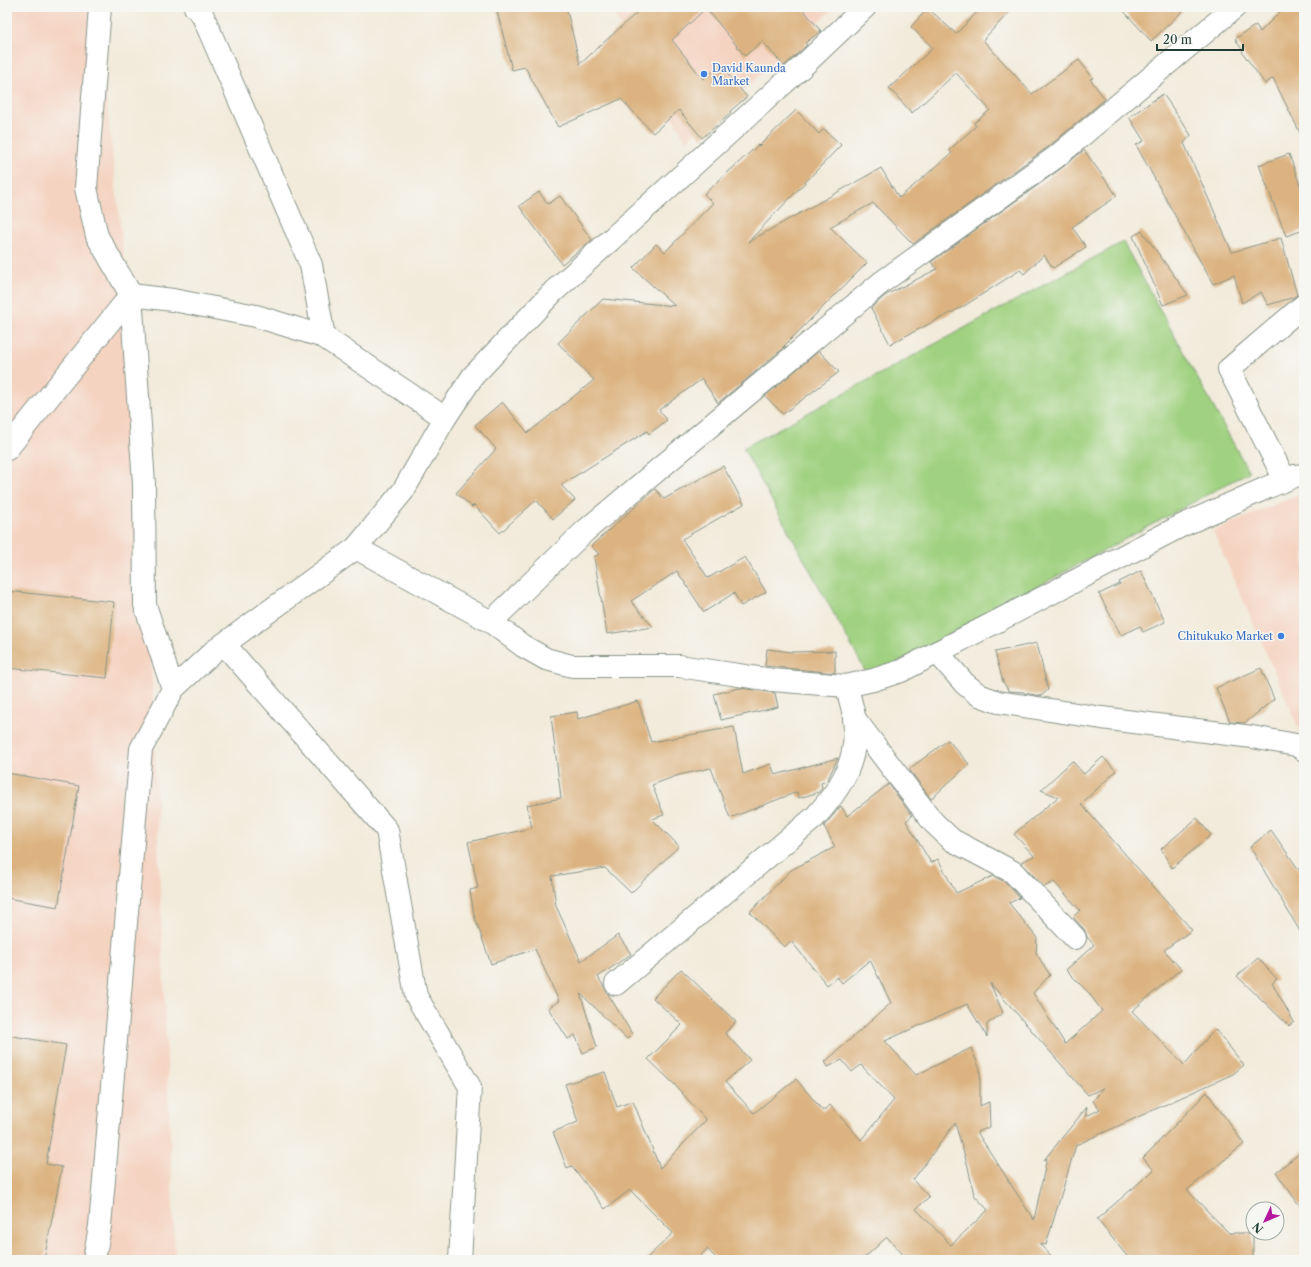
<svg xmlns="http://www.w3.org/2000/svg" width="1311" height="1267" font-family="'Libre Caslon Text',serif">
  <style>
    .built { fill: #f5d3c1 }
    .green { fill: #a0d180; stroke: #60875a }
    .building { fill: #dcb380; fill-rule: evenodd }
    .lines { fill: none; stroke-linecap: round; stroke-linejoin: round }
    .street-casing { stroke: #889488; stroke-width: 24 }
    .secondary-casing { stroke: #889488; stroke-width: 24 }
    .street { stroke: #fff; stroke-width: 22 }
    .secondary { stroke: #fff; stroke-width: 22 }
    .shop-dot { fill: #3f7fe0; stroke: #f6f6f2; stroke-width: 1.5 }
    .labels { text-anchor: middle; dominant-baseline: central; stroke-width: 3; stroke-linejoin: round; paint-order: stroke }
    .shop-label { font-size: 11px; fill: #366cbe; stroke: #f6f6f2; text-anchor: start }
  </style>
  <rect width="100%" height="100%" fill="#f6f6f2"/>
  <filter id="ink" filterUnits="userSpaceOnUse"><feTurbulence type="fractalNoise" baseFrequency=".025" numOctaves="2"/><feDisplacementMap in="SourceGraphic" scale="8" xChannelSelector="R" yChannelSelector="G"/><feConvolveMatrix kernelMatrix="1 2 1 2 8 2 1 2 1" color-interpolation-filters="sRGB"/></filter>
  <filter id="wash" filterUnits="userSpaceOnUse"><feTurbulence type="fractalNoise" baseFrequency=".012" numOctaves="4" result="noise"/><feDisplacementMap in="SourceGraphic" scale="16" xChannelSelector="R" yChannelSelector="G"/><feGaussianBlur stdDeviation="0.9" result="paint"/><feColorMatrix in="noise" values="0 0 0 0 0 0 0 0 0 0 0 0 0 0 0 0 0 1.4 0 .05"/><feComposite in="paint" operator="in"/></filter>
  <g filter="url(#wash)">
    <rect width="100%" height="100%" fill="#f2ebdb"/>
    <g class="built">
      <path d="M7,7H96L141,411L175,1260H7Z"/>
      <path d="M610,7H835L686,141Z"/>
      <path d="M1304,492V740L1213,531Z"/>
    </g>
    <path class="green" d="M1123,242L1249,472L869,678L743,448Z"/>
    <g id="blocks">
      <g class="building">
        <path d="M496,7H566L580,64L643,7H801L821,31L805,43L807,45L784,66L762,41L745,56L706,8L672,40L703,79L720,65L747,97L730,111L731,113L702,138L679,110L653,133L621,99L558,127L525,67L512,70Z"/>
        <path d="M982,7H1014L983,40L1032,94L1079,60L1093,78L1090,79L1105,99L1048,147L913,244L873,203L830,227L867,263L782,348L786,346L718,403L702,379L659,410L667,420L649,434L647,431L561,485L575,500L553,519L536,500L500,533L474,505L472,507L456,493L496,449L475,425L502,402L528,433L594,380L558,343L603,299L675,306L633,268L656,244L665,252L713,203L704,194L758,145L759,146L796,110L819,134L824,129L841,145L748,242L881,168L899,198L952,153L949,150L976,126L974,123L990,110L956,73L912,113L889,88L933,48L911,27L928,8L956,34Z"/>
        <path d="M1120,7H1187L1151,41Z"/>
        <path d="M1285,7H1296L1304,15V141L1273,78L1265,84L1242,52L1243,51L1235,39L1256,25L1260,32Z"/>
        <path d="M1163,94L1191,135L1184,143L1232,252L1281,238L1297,295L1294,297L1268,305L1261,292L1242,303L1234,275L1213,284L1136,145L1144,141L1129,117Z"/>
        <path d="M1084,150L1117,196L1072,227L1086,247L1053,268L1044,255L1024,274L1020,270L964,306L890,344L871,308L886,295L937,269L931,262L1063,167Z"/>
        <path d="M1289,154L1304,196V230L1286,236L1259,165Z"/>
        <path d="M539,192L548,204L560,196L592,240L562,264L519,206Z"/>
        <path d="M1142,231L1188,295L1163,305L1133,236Z"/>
        <path d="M819,351L839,372L783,414L765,396Z"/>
        <path d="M723,466L744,504L682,539L708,578L745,557L766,592L741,606L734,593L704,612L677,571L631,601L653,627L607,634L594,557L599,554L591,546L655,489L664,499Z"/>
        <path d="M1141,571L1165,622L1143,632L1140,626L1121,635L1099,594L1120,584L1119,582Z"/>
        <path d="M7,591L114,602L107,678L7,668Z"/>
        <path d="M1037,643L1048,690L1041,696L1024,693V692L1009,691L1003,682L995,652Z"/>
        <path d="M767,649L791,652L835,651V673L765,666Z"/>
        <path d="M1261,668L1274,699L1245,723L1230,722L1216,688Z"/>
        <path d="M740,688L775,693L778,707L721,720L714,694Z"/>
        <path d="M638,701L651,742L734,727L743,774L771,764L775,775L838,758L827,781L821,783L822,788L819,792L799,798L797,792L730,818L711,768L679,775L652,785L664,815L652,819L679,846L631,893L605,868L552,876L556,906L581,961L618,935L631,954L598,977L632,1034L627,1039L580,993L597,1047L583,1053L575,1035L568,1039L548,1008L559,1001L535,949L491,964L474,915L470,890L478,888L468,842L532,828L527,805L561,798L551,716L577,712L578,719Z"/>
        <path d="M948,740L969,764L931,799L909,769Z"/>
        <path d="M1103,757L1116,771L1081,804L1192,930L1164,950L1181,969L1132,1011L1184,1065L1215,1029L1244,1065L1233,1074L1076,1145L1046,1245L1039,1244L1056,1260H908L887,1237L862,1260H718L707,1249L697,1260H645L673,1233L630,1190L605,1209L572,1166L567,1168L553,1132L578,1122L565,1084L605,1072L617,1107L633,1101L660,1168L706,1120L674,1084L648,1059L682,1025L653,998L681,969L736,1022L725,1033L750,1060L725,1082L754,1113L796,1079L823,1111L830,1105L861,1140L894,1100L861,1065L852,1072L842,1060L828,1067L825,1062L891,1003L870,960L842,983L837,977L827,985L791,941L784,947L750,912L791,870L835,847L824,826L840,807L841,806L847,816L889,784L912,816L906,821L931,863L938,859L956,893L993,876L1005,882L1020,898L1009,903L1037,938L1036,953L1050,975L1033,993L1065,1044L1102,1011L1089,993L1066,970L1094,945L1087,937L1084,929L1073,917L1080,910L1054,882L1044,887L1021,862L1034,856L1014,834L1058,797L1041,790L1072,761L1084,774ZM990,983L1088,1095L1103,1088L1093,1101L1100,1109L1085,1117L1087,1107L1044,1160L1047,1158L1034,1220L977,1132L990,1127L989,1102L980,1106V1069L971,1048L916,1075L885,1041L967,1004L987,1037V1024L1003,1013ZM955,1123L968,1167L974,1195L988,1210L951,1245L916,1209L929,1197L913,1180Z"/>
        <path d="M7,773L79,786L58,907L7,898Z"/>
        <path d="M1197,818L1211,835L1172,868L1161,849Z"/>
        <path d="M1271,830L1304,877V938L1250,847Z"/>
        <path d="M1258,958L1277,979L1272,983L1294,1022L1289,1026L1237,976Z"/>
        <path d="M7,1035L66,1045L46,1164L62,1167L44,1260H7Z"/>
        <path d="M1207,1092L1244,1144L1187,1190L1229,1233H1253V1260H1130L1097,1219L1154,1170L1143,1158Z"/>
        <path d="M1304,1150V1212L1276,1172Z"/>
      </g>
    </g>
  </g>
  <g filter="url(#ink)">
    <use href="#blocks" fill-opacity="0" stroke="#889488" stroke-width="1"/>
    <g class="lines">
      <defs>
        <g id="street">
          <path d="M195,7L202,14L311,265L324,337"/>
          <path d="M7,449L131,295L97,236L86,188L100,7"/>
          <path d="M1285,480L1229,369L1304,305"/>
          <path d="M356,548L491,622L523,646L546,659L572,666H679L772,680L846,686L873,680L901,671L1181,526L1266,488L1295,476L1304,475"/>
          <path d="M491,622L585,531L882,282L1056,157L1235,7"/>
          <path d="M224,644L387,830L416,996L470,1087L460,1260"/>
          <path d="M937,652L965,684L979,695L998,702L1102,718L1252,737L1296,745L1304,750"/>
          <path d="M173,689L145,605L144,484L131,295L173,300L256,316L324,337L445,418"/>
          <path d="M854,718L933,822L952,840L1013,872L1075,938"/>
          <path d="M616,984L815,817C842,787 859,760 854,718C853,707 849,696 846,686"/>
        </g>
        <path id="secondary" d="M94,1260L100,1226L141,749L173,689L213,652L356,548L403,491L445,418L473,376L553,292L805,64L865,7"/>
      </defs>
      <use href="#street" class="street-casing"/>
      <use href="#secondary" class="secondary-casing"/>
      <use href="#street" class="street"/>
      <use href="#secondary" class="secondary"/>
    </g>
  </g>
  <g class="shop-dot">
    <circle cx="704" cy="74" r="4"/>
    <circle cx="1281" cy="636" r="4"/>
  </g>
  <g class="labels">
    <g class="shop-label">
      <text x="712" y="68">David Kaunda<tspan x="712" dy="13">Market</tspan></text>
      <text x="1273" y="636" text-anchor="end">Chitukuko Market</text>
    </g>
  </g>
  <rect width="1311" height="1267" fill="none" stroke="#f6f6f2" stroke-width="24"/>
  <g transform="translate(1265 1221) rotate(226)"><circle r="19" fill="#f6f6f2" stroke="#a0aca6"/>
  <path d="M0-3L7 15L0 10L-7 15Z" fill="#b5179e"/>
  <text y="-6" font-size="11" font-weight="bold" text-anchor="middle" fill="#1f3d34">N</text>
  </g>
  <path d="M1157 44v6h86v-6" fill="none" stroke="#1f3d34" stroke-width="2"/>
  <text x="1163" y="44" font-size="12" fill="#1f3d34" stroke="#f6f6f2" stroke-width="3" paint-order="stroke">20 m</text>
</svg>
